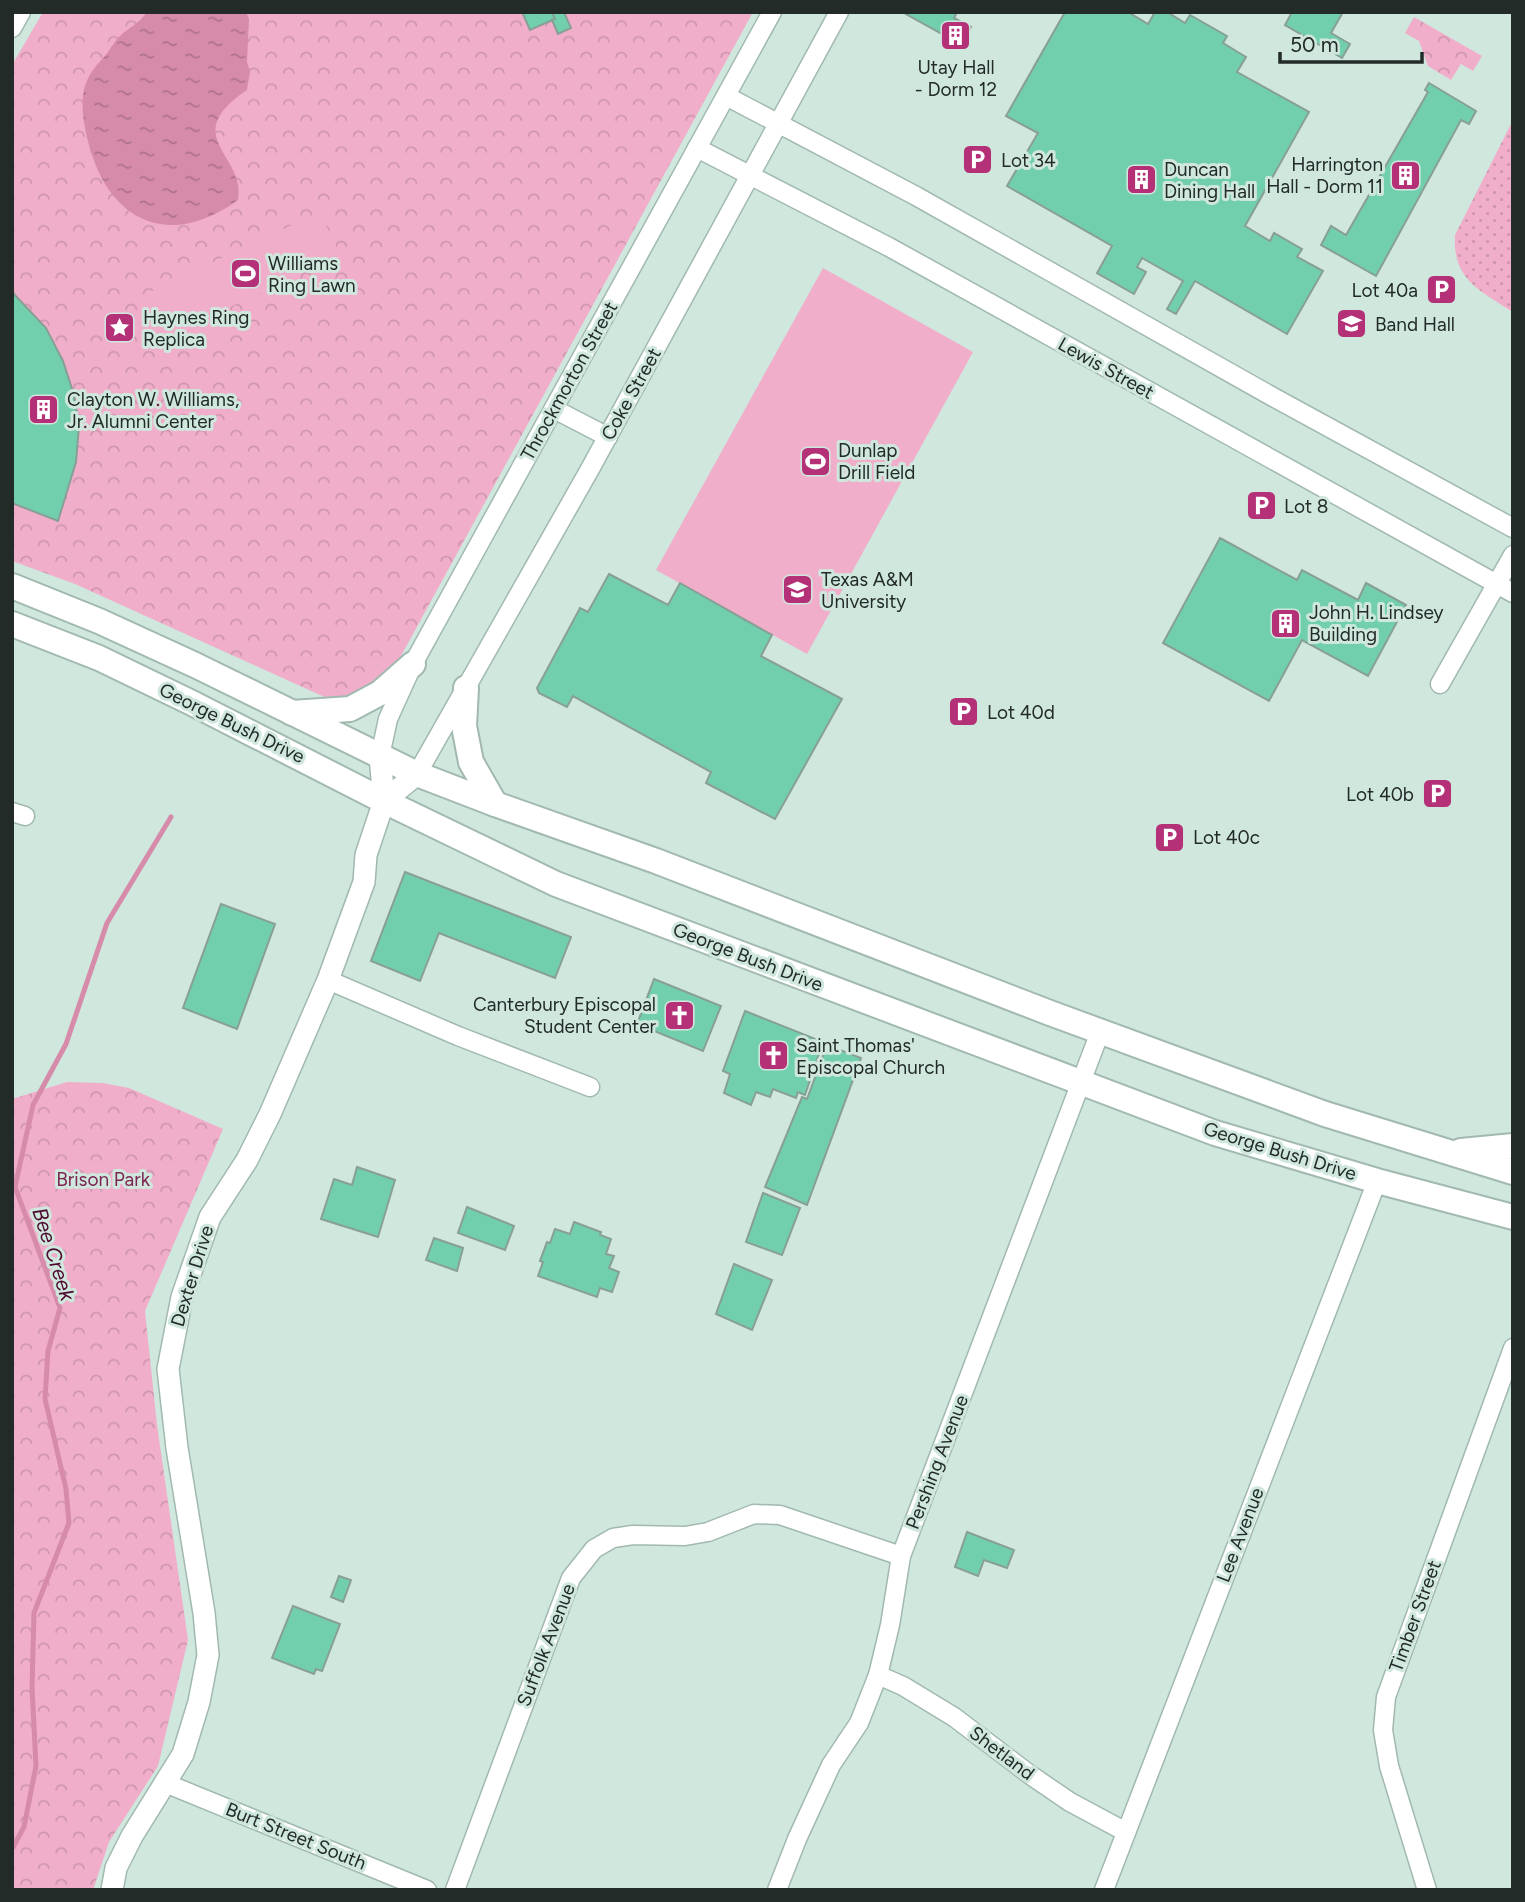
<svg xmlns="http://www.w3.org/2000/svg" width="1525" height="1902" font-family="Figtree,sans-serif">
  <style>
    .grass { fill: url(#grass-dots) }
    .park { fill: url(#park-crowns) }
    .pitch { fill: #f1aeca }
    .water { fill: url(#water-ripples) }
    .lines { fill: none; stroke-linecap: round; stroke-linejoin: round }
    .stream { stroke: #d78bab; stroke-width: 5 }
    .building { fill: #72cfae; stroke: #889f95; stroke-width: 2 }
    .minor-casing { stroke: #a1b9af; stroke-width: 21 }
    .tertiary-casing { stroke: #a1b9af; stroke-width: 24 }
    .secondary-casing { stroke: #a1b9af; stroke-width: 28 }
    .minor { stroke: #fff; stroke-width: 18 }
    .tertiary { stroke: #fff; stroke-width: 21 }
    .secondary { stroke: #fff; stroke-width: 24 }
    .labels { text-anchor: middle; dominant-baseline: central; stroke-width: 6; stroke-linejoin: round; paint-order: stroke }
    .poi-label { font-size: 19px; fill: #222b28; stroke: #cfe7dd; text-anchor: start }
    .street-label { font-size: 19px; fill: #222b28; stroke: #cfe7dd }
    .park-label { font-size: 19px; fill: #7d2452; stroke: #cfe7dd }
    .water-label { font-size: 21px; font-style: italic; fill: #4d092f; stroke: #cfe7dd }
  </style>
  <defs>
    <pattern id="grass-dots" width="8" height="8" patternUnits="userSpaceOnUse" patternTransform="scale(1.75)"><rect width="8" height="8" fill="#f1aeca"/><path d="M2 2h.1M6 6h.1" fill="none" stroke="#ce96ae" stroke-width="1.8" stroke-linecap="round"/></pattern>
    <pattern id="park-crowns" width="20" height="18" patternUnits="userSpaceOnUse" patternTransform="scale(1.75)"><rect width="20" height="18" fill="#f1aeca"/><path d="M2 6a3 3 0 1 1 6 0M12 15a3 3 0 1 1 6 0" fill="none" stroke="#ce96ae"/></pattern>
    <pattern id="water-ripples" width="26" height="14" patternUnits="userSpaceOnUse" patternTransform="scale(1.75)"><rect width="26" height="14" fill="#d78bab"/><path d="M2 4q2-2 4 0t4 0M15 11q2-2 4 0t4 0" fill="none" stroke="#ae728b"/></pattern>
  </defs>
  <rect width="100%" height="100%" fill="#cfe7dd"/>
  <path class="grass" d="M1513,120V312C1480,291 1452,279 1455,235Z"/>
  <g class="park">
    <path d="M43,12H753L401,656L387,678L342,705L75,584L12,561V65Z"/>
    <path d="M1414,17L1482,56L1473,71L1461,64L1451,80L1428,66L1419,41L1405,33Z"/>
    <path d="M67,1082L102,1083L129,1088L223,1129L145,1311L157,1425L188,1640L158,1766L109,1842L93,1890H12V1099Z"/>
  </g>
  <g class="pitch">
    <path d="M320,212L340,255L171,335L150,292Z"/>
    <path d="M823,268L973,352L807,654L656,570Z"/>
  </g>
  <path class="water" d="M147,12H246L249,19L247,62L250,71L247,90C177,137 247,155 238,200C174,247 114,226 91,152C85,133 80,108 84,89C88,75 94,68 103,58C109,52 113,43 119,37C129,27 139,24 147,12Z"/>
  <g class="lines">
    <path class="stream" d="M12,1849L24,1827L36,1766L32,1687L34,1613L69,1523L66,1489L45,1399L48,1351L60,1308L15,1187L33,1105L66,1044L107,923L171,817"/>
  </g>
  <g class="building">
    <path d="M522,12H552L555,19L530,30Z"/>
    <path d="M552,12H564L571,28L558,34L552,20L555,19Z"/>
    <path d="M907,12H957L954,18L971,27L962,45L906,14Z"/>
    <path d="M1065,12H1128L1148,24L1155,12H1167L1185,23L1190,15L1227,36L1223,43L1246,57L1237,72L1309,112L1245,226L1270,241L1274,233L1302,249L1297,257L1323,271L1287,334L1195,281L1176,314L1167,309L1183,281L1142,258L1137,267L1146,272L1134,294L1097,273L1112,246L1007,186L1038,133L1006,116Z"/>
    <path d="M1292,12H1343L1331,33L1350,44L1342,58L1285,25Z"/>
    <path d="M1429,83L1476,111L1469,124L1461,120L1376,276L1321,245L1331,226L1346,235L1428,92L1425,90Z"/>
    <path d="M12,292L46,328L63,361L74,395L79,426L76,462L58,521L12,503Z"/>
    <path d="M1220,538L1297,580L1302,570L1358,600L1366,583L1406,605L1368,676L1302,640L1269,701L1163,643Z"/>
    <path d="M609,574L668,605L680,583L772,635L761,656L842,699L775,819L706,783L711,772L573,696L567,707L539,693L537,688L580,608L588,612Z"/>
    <path d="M405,872L571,937L555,978L439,933L420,981L371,961Z"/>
    <path d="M221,904L275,924L237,1029L183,1008Z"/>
    <path d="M654,979L721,1006L703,1051L637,1024Z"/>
    <path d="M745,1011L823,1042L805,1095L798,1092L796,1098L773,1089L770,1097L756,1092L751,1105L724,1093L730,1074L723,1071Z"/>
    <path d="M827,1045L861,1058L807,1205L765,1187L802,1097L807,1099Z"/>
    <path d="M357,1167L395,1180L378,1237L321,1219L334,1179L352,1185Z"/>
    <path d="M763,1193L800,1208L782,1255L746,1242Z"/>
    <path d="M467,1207L514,1226L505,1250L458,1233Z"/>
    <path d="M574,1222L601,1232L600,1235L611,1239L606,1254L614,1256L609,1268L619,1272L612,1292L600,1288L597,1297L538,1276L543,1262L540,1261L547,1242L550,1243L555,1229L570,1234Z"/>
    <path d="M434,1238L463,1248L457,1271L426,1260Z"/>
    <path d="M734,1264L772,1280L752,1330L716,1314Z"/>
    <path d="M967,1532L1014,1550L1007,1568L984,1560L978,1576L955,1567Z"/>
    <path d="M339,1576L351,1580L343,1602L331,1597Z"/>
    <path d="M293,1606L340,1624L322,1671L316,1669L314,1674L272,1658Z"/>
  </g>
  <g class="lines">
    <defs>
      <g id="minor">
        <path d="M12,28L21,12"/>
        <path d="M726,96L916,196L1273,397L1513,528"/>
        <path d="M697,148L889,247L1513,593"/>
        <path d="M554,409L608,437"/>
        <path d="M1440,684L1513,555"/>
        <path d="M380,756L388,719L413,664L772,12"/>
        <path d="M417,774L590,469L839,12"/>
        <path d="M12,812L25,816"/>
        <path d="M328,980L458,1036L590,1087"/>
        <path d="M878,1675L903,1686L954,1717L1029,1774L1070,1802L1126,1832"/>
        <path d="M165,1783L427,1890"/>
        <path d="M455,1890L571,1578L594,1549L613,1538L633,1535L685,1536L708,1532L754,1514L780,1515L901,1556"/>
        <path d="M777,1890L797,1839L831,1765L859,1723L878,1675L890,1625L901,1556L1100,1032"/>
        <path d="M1104,1890L1377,1181"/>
        <path d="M1427,1890L1389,1766L1383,1730L1386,1697L1513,1348"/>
      </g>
      <g id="tertiary">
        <path d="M384,801L417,774"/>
        <path d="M112,1890L116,1868L132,1836L183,1754L199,1702L208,1655L204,1613L177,1448L168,1369L182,1297L210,1217L247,1160L270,1114L328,980L364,882L366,855L384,801L380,756"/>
      </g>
      <g id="secondary">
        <path d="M12,586L99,621L195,665L417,774L495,804L656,861L1050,1013L1325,1114L1513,1172"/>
        <path d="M12,624L99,658L192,703L384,801L556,884L1215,1133L1377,1181L1513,1217"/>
        <path d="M466,688L464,726L471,762L495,804"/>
        <path d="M292,713L350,709L380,693L413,664"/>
        <path d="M1461,1151L1513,1146"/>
      </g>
    </defs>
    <use href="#minor" class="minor-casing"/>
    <use href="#tertiary" class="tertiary-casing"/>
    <use href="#secondary" class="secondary-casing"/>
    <use href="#minor" class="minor"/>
    <use href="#tertiary" class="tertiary"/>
    <use href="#secondary" class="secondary"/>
  </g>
  <defs>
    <symbol id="building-square" viewBox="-11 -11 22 22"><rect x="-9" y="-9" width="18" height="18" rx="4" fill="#b53177" stroke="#cfe7dd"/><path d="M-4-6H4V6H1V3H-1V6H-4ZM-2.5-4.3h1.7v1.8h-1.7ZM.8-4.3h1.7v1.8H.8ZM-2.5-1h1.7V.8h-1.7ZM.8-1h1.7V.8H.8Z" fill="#fff"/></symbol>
    <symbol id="parking-square" viewBox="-11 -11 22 22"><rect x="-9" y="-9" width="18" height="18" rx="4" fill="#b53177" stroke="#cfe7dd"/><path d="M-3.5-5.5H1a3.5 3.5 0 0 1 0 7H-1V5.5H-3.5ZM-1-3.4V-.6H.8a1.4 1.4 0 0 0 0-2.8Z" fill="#fff"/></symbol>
    <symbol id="stadium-square" viewBox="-11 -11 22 22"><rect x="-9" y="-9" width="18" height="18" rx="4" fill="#b53177" stroke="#cfe7dd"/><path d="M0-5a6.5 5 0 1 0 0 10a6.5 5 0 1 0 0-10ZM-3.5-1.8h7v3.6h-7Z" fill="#fff"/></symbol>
    <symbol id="university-square" viewBox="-11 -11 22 22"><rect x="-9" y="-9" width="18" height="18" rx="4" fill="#b53177" stroke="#cfe7dd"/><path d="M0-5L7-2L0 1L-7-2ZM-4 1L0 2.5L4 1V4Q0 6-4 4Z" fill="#fff"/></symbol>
    <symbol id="sight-square" viewBox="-11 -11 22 22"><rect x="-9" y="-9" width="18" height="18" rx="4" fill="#b53177" stroke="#cfe7dd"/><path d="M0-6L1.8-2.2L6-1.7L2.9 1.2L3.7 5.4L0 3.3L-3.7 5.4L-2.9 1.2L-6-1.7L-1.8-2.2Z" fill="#fff"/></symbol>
    <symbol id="church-square" viewBox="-11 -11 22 22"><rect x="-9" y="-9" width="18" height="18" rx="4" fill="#b53177" stroke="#cfe7dd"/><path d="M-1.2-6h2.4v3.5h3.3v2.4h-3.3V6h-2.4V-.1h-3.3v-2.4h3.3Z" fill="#fff"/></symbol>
  </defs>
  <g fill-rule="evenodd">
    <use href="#building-square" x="938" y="18" width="35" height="35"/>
    <use href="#parking-square" x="960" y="142" width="35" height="35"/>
    <use href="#building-square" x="1388" y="158" width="35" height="35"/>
    <use href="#building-square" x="1124" y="162" width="35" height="35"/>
    <use href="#stadium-square" x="228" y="256" width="35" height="35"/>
    <use href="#parking-square" x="1424" y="272" width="35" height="35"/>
    <use href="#university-square" x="1334" y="306" width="35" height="35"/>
    <use href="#sight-square" x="102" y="310" width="35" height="35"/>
    <use href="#building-square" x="26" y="392" width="35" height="35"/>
    <use href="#stadium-square" x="798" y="444" width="35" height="35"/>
    <use href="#parking-square" x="1244" y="488" width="35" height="35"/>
    <use href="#university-square" x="780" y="572" width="35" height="35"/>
    <use href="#building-square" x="1268" y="606" width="35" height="35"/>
    <use href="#parking-square" x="946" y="694" width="35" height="35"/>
    <use href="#parking-square" x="1420" y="776" width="35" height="35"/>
    <use href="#parking-square" x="1152" y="820" width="35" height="35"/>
    <use href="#church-square" x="662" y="998" width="35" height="35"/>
    <use href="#church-square" x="756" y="1038" width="35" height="35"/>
  </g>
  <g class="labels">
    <g class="poi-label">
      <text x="956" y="67" text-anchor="middle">Utay Hall<tspan x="956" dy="22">- Dorm 12</tspan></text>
      <text x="1001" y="160">Lot 34</text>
      <text x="1383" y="164" text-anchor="end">Harrington<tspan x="1383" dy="22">Hall - Dorm 11</tspan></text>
      <text x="1164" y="169">Duncan<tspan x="1164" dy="22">Dining Hall</tspan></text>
      <text x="268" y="263">Williams<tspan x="268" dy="22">Ring Lawn</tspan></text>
      <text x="1418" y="290" text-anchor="end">Lot 40a</text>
      <text x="143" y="317">Haynes Ring<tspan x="143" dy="22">Replica</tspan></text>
      <text x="1375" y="324">Band Hall</text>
      <text x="67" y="399">Clayton W. Williams,<tspan x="67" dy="22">Jr. Alumni Center</tspan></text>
      <text x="838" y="450">Dunlap<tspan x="838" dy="22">Drill Field</tspan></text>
      <text x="1284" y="506">Lot 8</text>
      <text x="821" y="579">Texas A&amp;M<tspan x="821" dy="22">University</tspan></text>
      <text x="1309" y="612">John H. Lindsey<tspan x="1309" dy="22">Building</tspan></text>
      <text x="987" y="712">Lot 40d</text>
      <text x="1414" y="794" text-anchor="end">Lot 40b</text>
      <text x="1193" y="837">Lot 40c</text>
      <text x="656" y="1004" text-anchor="end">Canterbury Episcopal<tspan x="656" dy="22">Student Center</tspan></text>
      <text x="796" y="1045">Saint Thomas'<tspan x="796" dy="22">Episcopal Church</tspan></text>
    </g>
    <g class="street-label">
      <text transform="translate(1106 368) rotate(29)">Lewis Street</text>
      <text transform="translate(569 381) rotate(-61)">Throckmorton Street</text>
      <text transform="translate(631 394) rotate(-61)">Coke Street</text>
      <text transform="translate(232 723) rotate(26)">George Bush Drive</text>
      <text transform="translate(748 957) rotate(21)">George Bush Drive</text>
      <text transform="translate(1280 1151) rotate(17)">George Bush Drive</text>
      <text transform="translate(192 1276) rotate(-73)">Dexter Drive</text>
      <text transform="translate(937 1462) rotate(-69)">Pershing Avenue</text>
      <text transform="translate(1240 1535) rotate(-69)">Lee Avenue</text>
      <text transform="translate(1415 1616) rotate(-70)">Timber Street</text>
      <text transform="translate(546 1645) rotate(-69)">Suffolk Avenue</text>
      <text transform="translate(1002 1753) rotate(37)">Shetland</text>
      <text transform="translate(296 1836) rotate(22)">Burt Street South</text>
    </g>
    <g class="park-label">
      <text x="103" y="1179">Brison Park</text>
    </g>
    <g class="water-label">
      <text transform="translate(54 1254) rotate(72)">Bee Creek</text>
    </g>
  </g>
  <rect width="1525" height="1902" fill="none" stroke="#222b28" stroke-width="28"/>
  <path d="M1280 52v10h142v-10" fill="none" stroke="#222b28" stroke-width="3.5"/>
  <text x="1290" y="52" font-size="21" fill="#222b28" stroke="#cfe7dd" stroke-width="5" paint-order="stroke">50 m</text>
</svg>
